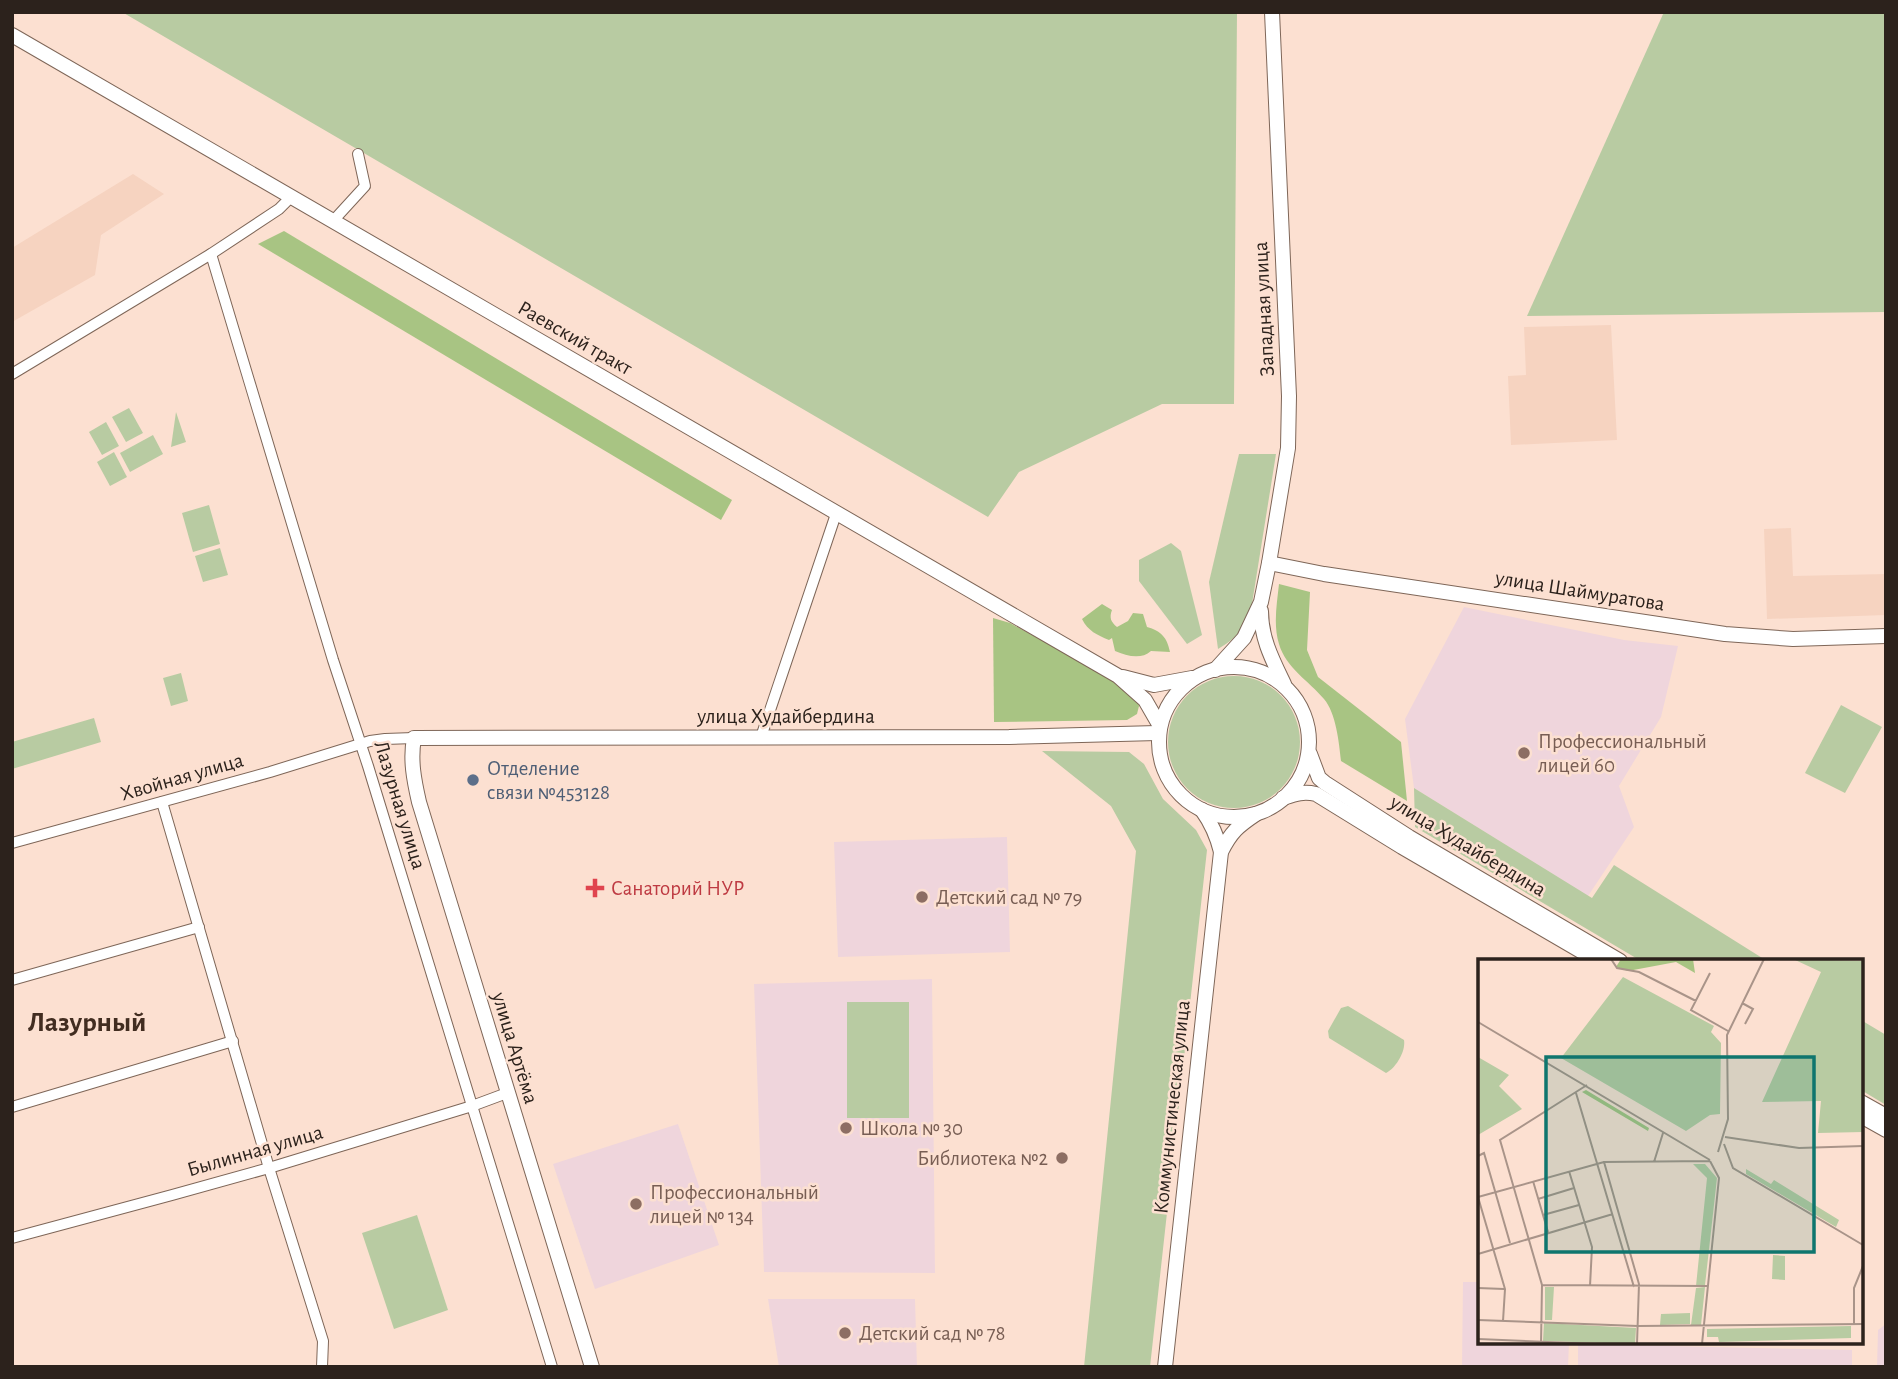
<svg xmlns="http://www.w3.org/2000/svg" width="1898" height="1379" font-family="'Alegreya Sans',sans-serif">
  <style>
    .built { fill: #f6d3c0 }
    .education { fill: #efd5dc }
    .green { fill: #b8cba2 }
    .forest { fill: #a8c483 }
    .lines { fill: none; stroke-linecap: round; stroke-linejoin: round }
    .minor-casing { stroke: #7e6658; stroke-width: 12 }
    .major-casing { stroke: #7e6658; stroke-width: 16 }
    .minor { stroke: #fff; stroke-width: 10 }
    .major { stroke: #fff; stroke-width: 14 }
    .education-dot { fill: #8d6e63; stroke: #fce0d1; stroke-width: 2.5 }
    .service-dot { fill: #5c6f8a; stroke: #fce0d1; stroke-width: 2.5 }
    .health-dot { fill: #e0444e; stroke: #fce0d1; stroke-width: 2.5 }
    .labels { text-anchor: middle; dominant-baseline: central; stroke-width: 5; stroke-linejoin: round; paint-order: stroke }
    .street-label { font-size: 21px; fill: #2c221c; stroke: #fce0d1 }
    .education-label { font-size: 21px; fill: #785e54; stroke: #fce0d1; text-anchor: start }
    .service-label { font-size: 21px; fill: #4e5e75; stroke: #fce0d1; text-anchor: start }
    .health-label { font-size: 21px; fill: #be3a42; stroke: #fce0d1; text-anchor: start }
    .district-label { font-size: 28px; font-weight: bold; fill: #422d21; stroke: #fce0d1 }
    .inset-road { fill: none; stroke: #a99489; stroke-width: 2 }
    .view { fill: #0f766e; fill-opacity: 0.15; stroke: #0f766e; stroke-width: 3.5 }
    .inset-edge { fill: none; stroke: #2c221c; stroke-width: 3.5 }
  </style>
  <rect width="100%" height="100%" fill="#fce0d1"/>
  <g class="built">
    <path d="M133,174L164,194L101,235L95,275L12,322V248Z"/>
    <path d="M1611,325L1617,440L1511,445L1508,376L1526,375L1524,327Z"/>
    <path d="M1791,528L1793,576L1886,574V615L1767,619L1764,529Z"/>
  </g>
  <g class="education">
    <path d="M1464,607L1624,640L1678,646L1661,717L1619,786L1634,827L1588,896L1414,788L1405,719Z"/>
    <path d="M1007,837L1010,952L838,957L834,842Z"/>
    <path d="M932,979L935,1273L764,1272L754,984Z"/>
    <path d="M678,1124L719,1245L595,1289L553,1164Z"/>
    <path d="M1463,1282H1480V1342H1569L1568,1367H1462Z"/>
    <path d="M768,1299H915L917,1367H779Z"/>
    <path d="M1886,1324V1367H1877L1878,1330Z"/>
    <path d="M1578,1342H1621V1345L1852,1350V1367L1578,1366Z"/>
  </g>
  <g class="green">
    <path d="M122,12H1237L1234,404H1162L1019,472L988,517Z"/>
    <path d="M1664,12H1886V312L1527,316Z"/>
    <path d="M129,408L143,433L126,442L112,417Z"/>
    <path d="M176,412L186,442L171,447Z"/>
    <path d="M106,422L119,446L102,455L89,432Z"/>
    <path d="M153,435L163,454L130,472L120,453Z"/>
    <path d="M114,452L127,477L110,486L97,462Z"/>
    <path d="M1239,454H1276L1251,610C1242,631 1238,637 1218,649L1209,582Z"/>
    <path d="M209,505L220,544L193,552L182,513Z"/>
    <path d="M1171,543L1181,551L1202,635L1187,644L1139,581V560Z"/>
    <path d="M220,548L228,575L203,582L195,556Z"/>
    <path d="M181,673L188,701L171,706L163,678Z"/>
    <circle cx="1234" cy="742" r="66"/>
    <path d="M1841,705L1882,727L1845,793L1805,773Z"/>
    <path d="M94,718L101,742L12,769V742Z"/>
    <path d="M1042,751L1129,752L1144,764L1163,799L1196,830L1207,850L1150,1367H1084L1136,851L1111,806Z"/>
    <path d="M1414,788L1592,898L1614,865L1767,961H1641L1415,827Z"/>
    <rect x="847" y="1002" width="62" height="116"/>
    <path d="M1348,1006L1404,1040C1406,1051 1396,1068 1386,1073L1329,1038L1328,1031L1341,1008Z"/>
    <path d="M1861,1020L1886,1035V1105L1861,1090Z"/>
    <path d="M417,1215L448,1310L394,1329L362,1233Z"/>
  </g>
  <g class="forest">
    <path d="M284,231L732,500L721,520L258,244Z"/>
    <path d="M1279,584L1310,592L1307,650L1318,677L1401,742L1407,801L1341,761C1339,742 1336,713 1324,699C1309,681 1286,668 1279,644C1273,625 1277,603 1279,584Z"/>
    <path d="M1102,604L1112,610C1109,618 1111,622 1117,627L1128,621L1133,613L1143,614L1147,627C1161,631 1167,637 1170,652L1151,651C1141,660 1127,656 1115,651L1112,638L1109,640C1097,635 1088,631 1082,619Z"/>
    <path d="M993,618L1010,623L1116,681L1138,701L1139,706L1137,714L1127,720L994,722Z"/>
  </g>
  <g class="lines">
    <defs>
      <g id="minor">
        <path d="M333,221L365,186L358,154"/>
        <path d="M211,254L333,660L368,766L552,1367"/>
        <path d="M12,374L211,254L279,209L291,197"/>
        <path d="M761,737L836,514"/>
        <path d="M162,802L269,1168L323,1341L322,1367"/>
        <path d="M12,843L270,772L370,741L385,739L414,738"/>
        <path d="M12,980L199,927"/>
        <path d="M12,1107L233,1041"/>
        <path d="M12,1238L172,1195L269,1168L472,1106L507,1093"/>
      </g>
      <g id="major">
        <path d="M12,35L1118,676L1145,700L1160,726"/>
        <path d="M1269,563L1324,574L1725,634L1793,639L1886,636"/>
        <path d="M1261,611C1261,638 1272,659 1284,684"/>
        <circle cx="1234" cy="742" r="75"/>
        <path d="M1215,670L1244,638L1261,602L1269,563L1288,448L1289,396L1272,12"/>
        <path d="M1123,677L1154,685L1192,678"/>
        <path d="M1310,754L1319,778L1325,783L1409,837L1620,961"/>
        <path d="M1283,798C1295,794 1303,791 1316,794L1402,847L1598,961"/>
        <path d="M1202,810C1212,824 1217,835 1221,852"/>
        <path d="M1861,1102L1886,1116"/>
        <path d="M1861,1116L1886,1130"/>
        <path d="M592,1367L419,802C414,780 410,760 414,738L1009,737L1157,733"/>
        <path d="M1165,1367L1221,852C1231,832 1238,826 1256,814"/>
      </g>
    </defs>
    <use href="#minor" class="minor-casing"/>
    <use href="#major" class="major-casing"/>
    <use href="#minor" class="minor"/>
    <use href="#major" class="major"/>
  </g>
  <g class="education-dot">
    <circle cx="1524" cy="753" r="7"/>
    <circle cx="922" cy="897" r="7"/>
    <circle cx="846" cy="1128" r="7"/>
    <circle cx="1062" cy="1158" r="7"/>
    <circle cx="636" cy="1204" r="7"/>
    <circle cx="845" cy="1333" r="7"/>
  </g>
  <circle class="service-dot" cx="473" cy="780" r="7"/>
  <path class="health-dot" d="M591.5 877.5h7v7h7v7h-7v7h-7v-7h-7v-7h7z"/>
  <g class="labels">
    <g class="street-label">
      <text transform="translate(1264 309) rotate(-93)">Западная улица</text>
      <text transform="translate(575 338) rotate(30)">Раевский тракт</text>
      <text transform="translate(1580 591) rotate(9)">улица Шаймуратова</text>
      <text x="786" y="716">улица Худайбердина</text>
      <text transform="translate(182 777) rotate(-16)">Хвойная улица</text>
      <text transform="translate(400 805) rotate(73)">Лазурная улица</text>
      <text transform="translate(1468 846) rotate(31)">улица Худайбердина</text>
      <text transform="translate(515 1048) rotate(73)">улица Артёма</text>
      <text transform="translate(1172 1107) rotate(-84)">Коммунистическая улица</text>
      <text transform="translate(255 1151) rotate(-16)">Былинная улица</text>
    </g>
    <g class="education-label">
      <text x="1538" y="741">Профессиональный<tspan x="1538" dy="24">лицей 60</tspan></text>
      <text x="936" y="897">Детский сад № 79</text>
      <text x="860" y="1128">Школа № 30</text>
      <text x="1048" y="1158" text-anchor="end">Библиотека №2</text>
      <text x="650" y="1192">Профессиональный<tspan x="650" dy="24">лицей № 134</tspan></text>
      <text x="859" y="1333">Детский сад № 78</text>
    </g>
    <g class="service-label">
      <text x="487" y="768">Отделение<tspan x="487" dy="24">связи №453128</tspan></text>
    </g>
    <g class="health-label">
      <text x="611" y="888">Санаторий НУР</text>
    </g>
    <g class="district-label">
      <text x="87" y="1023">Лазурный</text>
    </g>
  </g>
  <g transform="translate(1478 959)">
    <rect width="385" height="385" fill="#fce0d1"/>
    <path d="M315,0L385,2V173L340,174L343,142L284,143L343,13ZM145,18L236,67L233,73L243,84L242,155L232,156L208,172L83,99ZM0,98L31,116L21,127L44,150L0,176ZM215,205H227L239,219L227,326L218,327L229,219ZM268,210L293,225L296,221L361,261L358,268L268,215ZM295,296L307,297V321L294,320ZM67,328H76L74,361H67ZM227,328L223,366H213L218,329ZM212,354V365L182,366L183,355ZM66,364L158,369L157,385L65,382ZM373,367V379L241,383L240,378H229V370Z" fill="#b8cba2"/>
    <path d="M143,0H215L217,14L198,3L150,12L138,8ZM108,131L171,169L170,172L104,133Z" fill="#a8c483"/>
    <path class="inset-road" d="M133,0L139,9L161,13L218,42M232,14L213,51L250,72M264,44L275,50L267,65M0,63L232,201M98,134L156,328M247,178L321,189L385,187M246,185L255,209L385,286M240,193L250,160L249,76L286,0M0,197L6,194L32,284M176,203L185,174M91,212L114,288L112,327M55,222L70,273M0,238L126,203M0,238L27,330L25,362M60,240L96,229M65,256L101,246M0,295L135,255M64,326L229,327M0,329L26,330M0,361L160,367M376,365V329L385,307M160,367L385,365M0,380L117,385M63,385L64,326L22,181L109,126M159,385L161,325L126,203L232,202M224,385L241,219L232,202"/>
    <path class="view" d="M68,98H336V293H68Z"/>
    <rect width="385" height="385" class="inset-edge"/>
  </g>
  <rect width="1898" height="1379" fill="none" stroke="#2c221c" stroke-width="28"/>
</svg>
